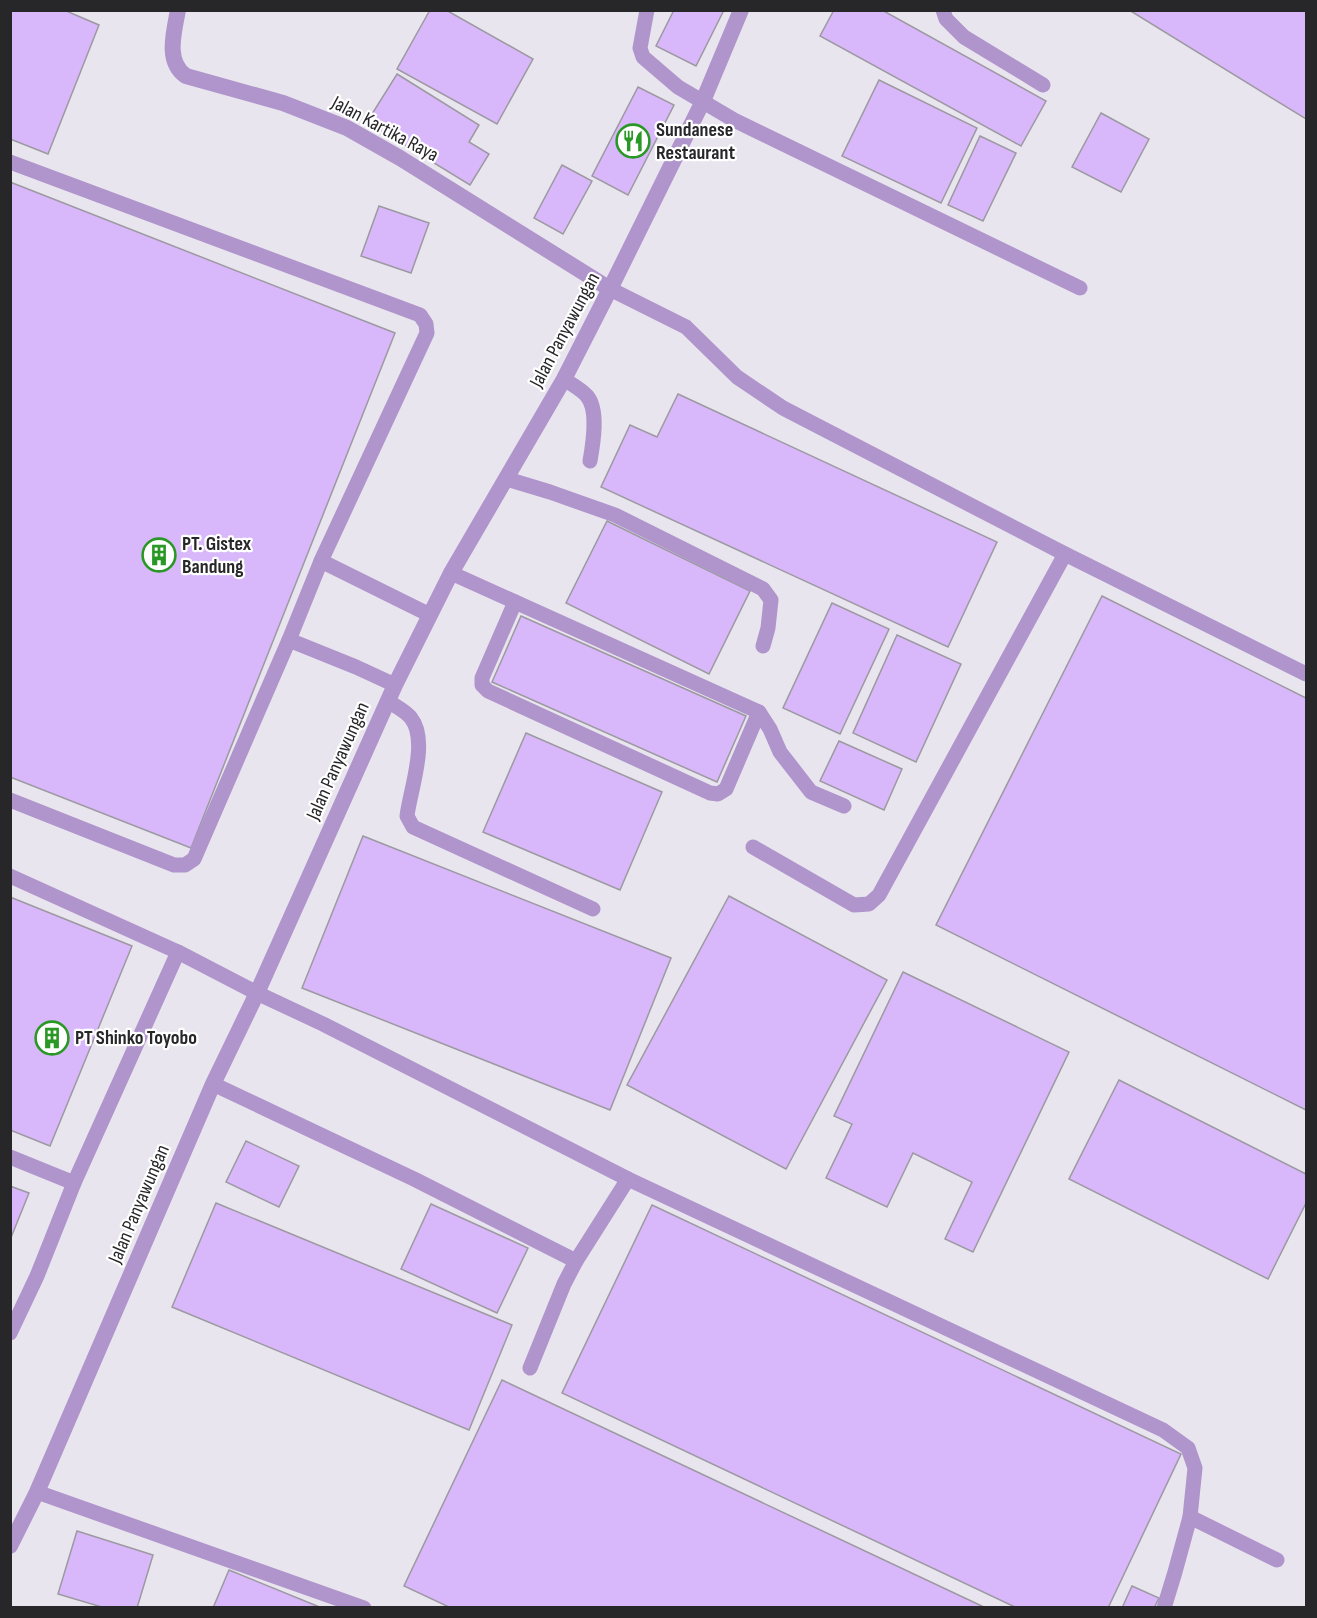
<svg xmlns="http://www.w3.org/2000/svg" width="1317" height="1618" font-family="'Sofia Sans Condensed',sans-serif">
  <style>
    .building { fill: #d8b8fa; stroke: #9c99a1; stroke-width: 1.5 }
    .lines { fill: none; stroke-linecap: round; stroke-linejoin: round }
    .service { stroke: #af95cb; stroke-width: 15 }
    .minor { stroke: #af95cb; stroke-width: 16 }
    .labels { text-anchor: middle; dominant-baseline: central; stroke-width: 4.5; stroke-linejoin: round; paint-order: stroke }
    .street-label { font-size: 20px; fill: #272629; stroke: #fff }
    .poi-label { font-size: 20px; font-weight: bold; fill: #272629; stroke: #fff; text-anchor: start }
  </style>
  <rect width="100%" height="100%" fill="#e9e5ee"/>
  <g class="building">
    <path d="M10,10H64L99,25L48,154L10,139Z"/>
    <path d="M430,10H446L533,59L497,124L397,69Z"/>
    <path d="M674,10H724L696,66L656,46Z"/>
    <path d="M834,10H882L1046,101L1021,146L820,36Z"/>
    <path d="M1129,10H1305L1306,12V119Z"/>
    <path d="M397,74L479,125L469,142L489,154L470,185L367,122Z"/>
    <path d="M879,80L977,128L941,203L842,156Z"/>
    <path d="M638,87L674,105L628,195L592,176Z"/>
    <path d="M1101,113L1149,139L1121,192L1072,167Z"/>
    <path d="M980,136L1016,153L983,221L948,205Z"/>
    <path d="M562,165L592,181L563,234L534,218Z"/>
    <path d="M10,182L395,333L191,848L10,777Z"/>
    <path d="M379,206L429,223L411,273L361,256Z"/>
    <path d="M678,394L997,542L948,647L601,487L630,425L657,437Z"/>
    <path d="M607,521L750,591L709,674L566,603Z"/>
    <path d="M1102,596L1306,698V1110L936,925Z"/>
    <path d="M832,603L889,629L840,734L783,708Z"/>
    <path d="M521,616L746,716L717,782L492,682Z"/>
    <path d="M897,635L961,664L916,762L853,733Z"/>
    <path d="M526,733L662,792L620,890L483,832Z"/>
    <path d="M839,741L902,769L884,810L820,781Z"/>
    <path d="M363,836L671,958L610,1110L302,988Z"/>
    <path d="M729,896L887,980L786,1169L627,1085Z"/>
    <path d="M10,897L132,946L50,1146L10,1130Z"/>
    <path d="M903,972L1069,1052L973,1252L945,1239L972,1182L913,1153L887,1207L826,1178L852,1124L834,1116Z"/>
    <path d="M1119,1080L1306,1174V1203L1268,1279L1069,1179Z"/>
    <path d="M246,1141L299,1166L279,1207L226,1182Z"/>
    <path d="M10,1186L29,1193L10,1240Z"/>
    <path d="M216,1203L512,1325L469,1430L172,1307Z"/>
    <path d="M431,1204L528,1248L497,1313L401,1269Z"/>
    <path d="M652,1205L1181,1454L1108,1608H1017L562,1393Z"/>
    <path d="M502,1380L986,1608H451L404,1586Z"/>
    <path d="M77,1531L153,1555L137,1608H105L58,1594Z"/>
    <path d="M229,1570L322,1608H213Z"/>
    <path d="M1132,1586L1159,1598L1154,1608H1122Z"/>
  </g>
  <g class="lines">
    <g class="service">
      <path d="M647,10L640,48L643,57L678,87L734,120L1080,288"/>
      <path d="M943,10L946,19L964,37L1043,85"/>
      <path d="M10,162L420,315L426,324L427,333L321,561L289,640"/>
      <path d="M610,289L686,327L737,377L783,408L1065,554L1306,674"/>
      <path d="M564,379C571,384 581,389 587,396C599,410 593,444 590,461"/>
      <path d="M507,479L550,492L615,515L763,589L771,600L768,628L763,646"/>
      <path d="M321,561L430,615"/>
      <path d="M451,573L759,712L770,729L780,752L811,792L844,806"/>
      <path d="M515,602L482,678V685L488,691L710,793L718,794L726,789L759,712"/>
      <path d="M388,701C395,706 406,711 411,718C429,741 410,790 407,816L413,827L593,909"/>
      <path d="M10,800L174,865H185L194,859L289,640L356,667L395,685"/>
      <path d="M753,847L854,905L869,904L879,895L1065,554"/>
      <path d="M10,876L178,952L74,1183L37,1276L10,1333"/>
      <path d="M178,952L257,993L323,1024L628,1179L1163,1430L1188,1448L1195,1468L1190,1517L1277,1560"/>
      <path d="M213,1084L414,1179L576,1261"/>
      <path d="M10,1157L74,1183"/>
      <path d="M530,1368L564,1284L576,1261L628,1179"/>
      <path d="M37,1492L364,1608"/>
      <path d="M1164,1608L1175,1572L1190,1517"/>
    </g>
    <g class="minor">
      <path d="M178,10C174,32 165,62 186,76L283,103L347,128L400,158L610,289"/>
      <path d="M10,1546L37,1492L213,1084L257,993L395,685L451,573L564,379L610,289L703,101L741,10"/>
    </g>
  </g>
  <defs>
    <symbol id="restaurant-ring" viewBox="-11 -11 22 22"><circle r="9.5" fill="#fff" stroke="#299825" stroke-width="1.5"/><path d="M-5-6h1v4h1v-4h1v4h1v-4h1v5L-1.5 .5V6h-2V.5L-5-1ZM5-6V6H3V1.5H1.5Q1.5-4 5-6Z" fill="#299825"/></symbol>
    <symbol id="building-ring" viewBox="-11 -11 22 22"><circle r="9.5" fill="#fff" stroke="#299825" stroke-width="1.5"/><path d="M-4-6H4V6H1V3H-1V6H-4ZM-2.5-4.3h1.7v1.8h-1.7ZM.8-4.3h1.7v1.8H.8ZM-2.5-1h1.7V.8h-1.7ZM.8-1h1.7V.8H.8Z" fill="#299825"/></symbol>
  </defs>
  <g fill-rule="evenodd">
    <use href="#restaurant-ring" x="614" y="122" width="38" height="38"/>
    <use href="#building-ring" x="140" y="536" width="38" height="38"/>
    <use href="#building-ring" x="33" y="1019" width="38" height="38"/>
  </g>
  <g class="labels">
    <g class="street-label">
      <text transform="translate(385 129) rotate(28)">Jalan Kartika Raya</text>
      <text transform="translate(565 330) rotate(-62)">Jalan Panyawungan</text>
      <text transform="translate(338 761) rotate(-66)">Jalan Panyawungan</text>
      <text transform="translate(139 1204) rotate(-67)">Jalan Panyawungan</text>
    </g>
    <g class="poi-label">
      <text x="656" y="130">Sundanese<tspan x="656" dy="23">Restaurant</tspan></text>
      <text x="182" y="544">PT. Gistex<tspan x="182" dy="23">Bandung</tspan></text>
      <text x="75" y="1038">PT Shinko Toyobo</text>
    </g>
  </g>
  <rect width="1317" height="1618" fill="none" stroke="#272629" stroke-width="24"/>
</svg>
